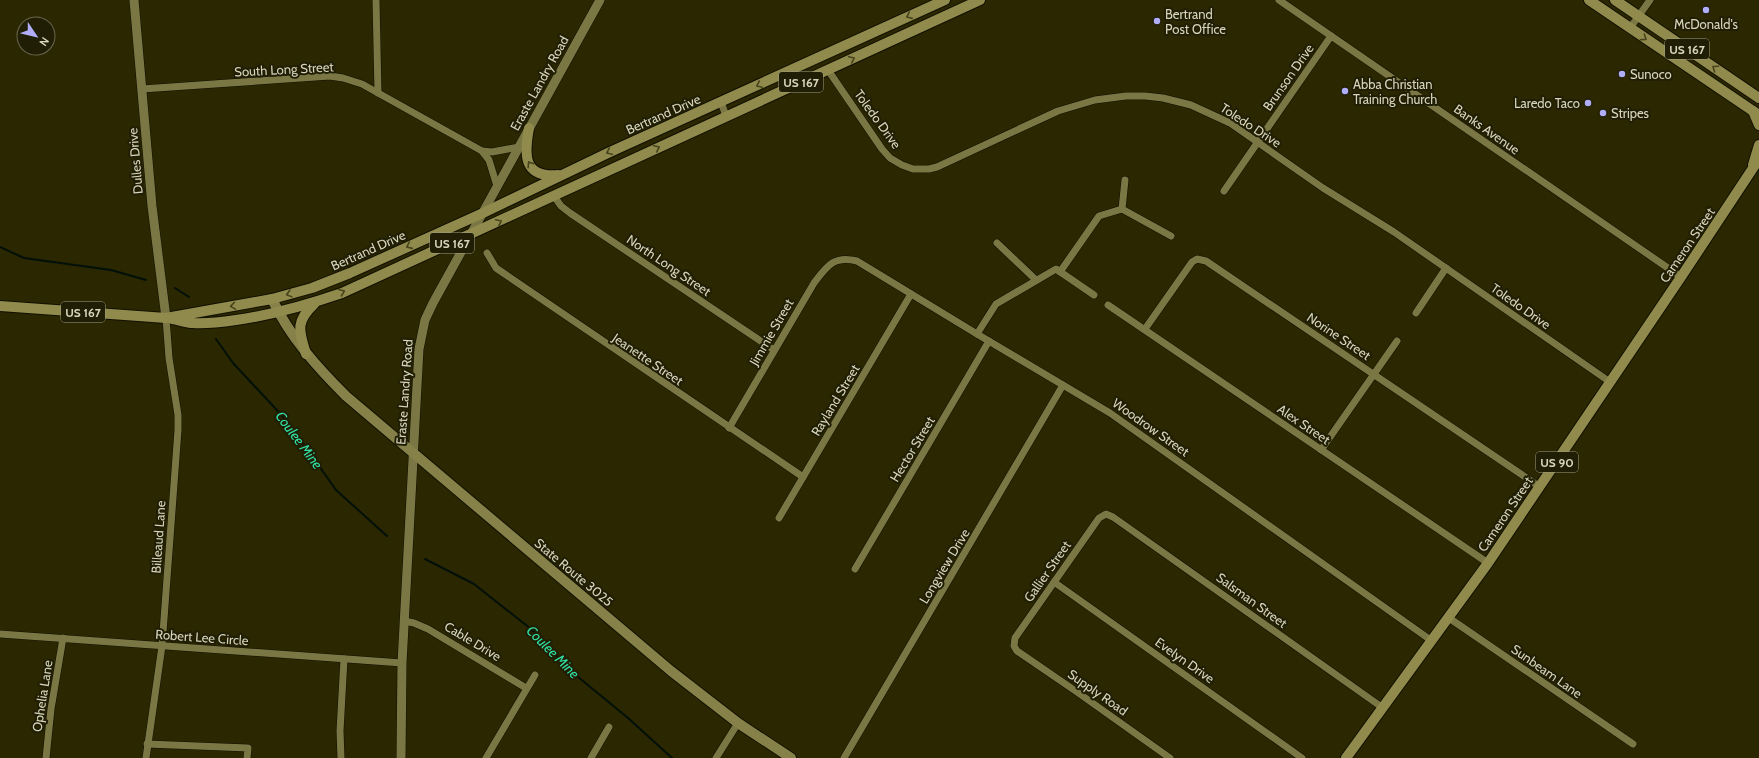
<svg xmlns="http://www.w3.org/2000/svg" width="1759" height="758" font-family="Cabin,sans-serif">
  <style>
    .lines { fill: none; stroke-linecap: round; stroke-linejoin: round }
    .stream { stroke: #031009; stroke-width: 2 }
    .minor-casing { stroke: #121000; stroke-width: 8 }
    .tertiary-casing { stroke: #121000; stroke-width: 10 }
    .secondary-casing { stroke: #121000; stroke-width: 12 }
    .primary-casing { stroke: #121000; stroke-width: 12 }
    .minor { stroke: #7a7745; stroke-width: 7 }
    .tertiary { stroke: #7a7745; stroke-width: 9 }
    .secondary { stroke: #858149; stroke-width: 10 }
    .primary { stroke: #908b4c; stroke-width: 10 }
    .oneway { stroke: #47441d }
    .poi-dot { fill: #b0aefa; stroke: #201e04; stroke-width: 1.5 }
    .labels { text-anchor: middle; dominant-baseline: central; stroke-width: 4; stroke-linejoin: round; paint-order: stroke }
    .shield { fill: #201e04; stroke: #9f9e84; stroke-width: 1 }
    .shield-label { font-size: 12px; font-weight: bold; fill: #d6d5bb }
    .poi-label { font-size: 13px; fill: #d6d5bb; stroke: #201e04; text-anchor: start }
    .street-label { font-size: 13px; fill: #d6d5bb; stroke: #201e04 }
    .water-label { font-size: 14px; font-style: italic; fill: #32dea4; stroke: #201e04 }
  </style>
  <rect width="100%" height="100%" fill="#2a2701"/>
  <g class="lines">
    <g class="stream">
      <path d="M0,247L24,258L111,270L146,280"/>
      <path d="M175,288L189,297"/>
      <path d="M216,339L233,363L288,422L336,490L387,536"/>
      <path d="M425,559L474,584L531,629L572,672L628,718L672,758"/>
    </g>
    <defs>
      <g id="minor">
        <path d="M376,0L378,93"/>
        <path d="M1279,0L1681,277"/>
        <path d="M1630,28L1650,0"/>
        <path d="M828,70L882,149L890,158L902,165L913,169H929L937,167L1058,111L1095,100L1126,96H1145L1163,98L1191,105L1230,123L1323,188L1394,232L1610,382"/>
        <path d="M142,89L330,76L343,78L362,84L482,151L492,152L519,147"/>
        <path d="M721,102L726,116"/>
        <path d="M482,151L489,160L497,186"/>
        <path d="M1125,180L1122,209L1171,236"/>
        <path d="M1224,191L1331,36"/>
        <path d="M554,196L561,206L570,213L774,350"/>
        <path d="M997,243L1036,280"/>
        <path d="M487,253L496,268L803,477"/>
        <path d="M1060,272L1099,216L1122,209"/>
        <path d="M1108,305L1488,563"/>
        <path d="M1416,313L1446,268"/>
        <path d="M1145,329L1192,262L1197,259L1206,261L1540,487"/>
        <path d="M977,334L996,304L1056,269L1094,295"/>
        <path d="M729,428L814,283C827,266 834,255 857,261L977,334L1110,413L1432,641"/>
        <path d="M1321,450L1397,341"/>
        <path d="M779,518L911,294"/>
        <path d="M855,569L989,341"/>
        <path d="M1054,582L1302,758"/>
        <path d="M1449,618L1633,744"/>
        <path d="M404,621L414,623L428,629L526,688"/>
        <path d="M0,634L402,663"/>
        <path d="M147,744L248,748L247,758"/>
        <path d="M46,758L51,709L63,638"/>
        <path d="M146,758L162,646L178,430V415L169,358L166,318"/>
        <path d="M341,758L340,731L344,659"/>
        <path d="M486,758L535,675"/>
        <path d="M591,758L609,727"/>
        <path d="M716,758L738,723"/>
        <path d="M844,758L1063,385"/>
        <path d="M1170,758L1077,692L1017,651L1014,646L1015,638L1099,518L1106,514L1113,517L1383,708"/>
      </g>
      <g id="tertiary">
        <path d="M134,0L152,206L166,318"/>
        <path d="M401,758L402,663L419,349L425,320L433,303L600,0"/>
      </g>
      <path id="secondary" d="M272,299C290,337 316,366 346,396L671,671L738,723L791,758"/>
      <g id="primary">
        <path d="M1589,0L1759,115"/>
        <path d="M1615,0L1759,98"/>
        <path d="M1753,111L1759,125"/>
        <path d="M529,128C524,155 523,178 558,175"/>
        <path d="M1753,165L1759,145"/>
        <path d="M0,306L166,318L272,299L312,288L350,273L483,213L610,152L945,0"/>
        <path d="M172,319C179,320 186,323 193,323C207,324 222,322 236,320C273,315 307,305 342,293L980,0"/>
        <path d="M306,354C299,331 295,322 314,304"/>
        <path d="M1346,758L1488,563L1681,277L1759,159"/>
      </g>
    </defs>
    <use href="#minor" class="minor-casing"/>
    <use href="#tertiary" class="tertiary-casing"/>
    <use href="#secondary" class="secondary-casing"/>
    <use href="#primary" class="primary-casing"/>
    <use href="#minor" class="minor"/>
    <use href="#tertiary" class="tertiary"/>
    <use href="#secondary" class="secondary"/>
    <use href="#primary" class="primary"/>
  </g>
  <defs><path id="oneway-chevron" d="M-2-3.5L2.5 0L-2 3.5" fill="none" stroke-width="1.6" stroke-linecap="round" stroke-linejoin="round"/></defs>
  <g class="oneway">
    <use href="#oneway-chevron" transform="translate(909 16) rotate(156)"/>
    <use href="#oneway-chevron" transform="translate(1644 38) rotate(34)"/>
    <use href="#oneway-chevron" transform="translate(852 59) rotate(-25)"/>
    <use href="#oneway-chevron" transform="translate(1715 68) rotate(-145)"/>
    <use href="#oneway-chevron" transform="translate(759 85) rotate(155)"/>
    <use href="#oneway-chevron" transform="translate(657 148) rotate(-25)"/>
    <use href="#oneway-chevron" transform="translate(609 152) rotate(155)"/>
    <use href="#oneway-chevron" transform="translate(530 164) rotate(-123)"/>
    <use href="#oneway-chevron" transform="translate(499 222) rotate(-25)"/>
    <use href="#oneway-chevron" transform="translate(409 246) rotate(156)"/>
    <use href="#oneway-chevron" transform="translate(342 292) rotate(-21)"/>
    <use href="#oneway-chevron" transform="translate(289 294) rotate(165)"/>
    <use href="#oneway-chevron" transform="translate(233 306) rotate(171)"/>
  </g>
  <g class="poi-dot">
    <circle cx="1706" cy="10" r="4"/>
    <circle cx="1157" cy="21" r="4"/>
    <circle cx="1622" cy="74" r="4"/>
    <circle cx="1345" cy="91" r="4"/>
    <circle cx="1588" cy="103" r="4"/>
    <circle cx="1603" cy="113" r="4"/>
  </g>
  <g class="labels">
    <g class="shield">
      <rect x="1665" y="39" width="44" height="20" rx="3"/>
      <rect x="779" y="72" width="44" height="20" rx="3"/>
      <rect x="430" y="233" width="44" height="20" rx="3"/>
      <rect x="61" y="302" width="44" height="20" rx="3"/>
      <rect x="1536" y="452" width="42" height="20" rx="3"/>
    </g>
    <g class="shield-label">
      <text x="1687" y="49">US 167</text>
      <text x="801" y="82">US 167</text>
      <text x="452" y="243">US 167</text>
      <text x="83" y="312">US 167</text>
      <text x="1557" y="462">US 90</text>
    </g>
    <g class="poi-label">
      <text x="1165" y="14">Bertrand<tspan x="1165" dy="15">Post Office</tspan></text>
      <text x="1706" y="24" text-anchor="middle">McDonald's</text>
      <text x="1630" y="74">Sunoco</text>
      <text x="1353" y="84">Abba Christian<tspan x="1353" dy="15">Training Church</tspan></text>
      <text x="1580" y="103" text-anchor="end">Laredo Taco</text>
      <text x="1611" y="113">Stripes</text>
    </g>
    <g class="street-label">
      <text transform="translate(284 69) rotate(-3)">South Long Street</text>
      <text transform="translate(1288 77) rotate(-55)">Brunson Drive</text>
      <text transform="translate(539 83) rotate(-61)">Eraste Landry Road</text>
      <text transform="translate(663 114) rotate(-24)">Bertrand Drive</text>
      <text transform="translate(878 119) rotate(54)">Toledo Drive</text>
      <text transform="translate(1251 125) rotate(33)">Toledo Drive</text>
      <text transform="translate(1487 129) rotate(35)">Banks Avenue</text>
      <text transform="translate(135 161) rotate(-95)">Dulles Drive</text>
      <text transform="translate(1687 245) rotate(-56)">Cameron Street</text>
      <text transform="translate(368 250) rotate(-24)">Bertrand Drive</text>
      <text transform="translate(669 265) rotate(34)">North Long Street</text>
      <text transform="translate(1521 306) rotate(35)">Toledo Drive</text>
      <text transform="translate(771 332) rotate(-60)">Jimmie Street</text>
      <text transform="translate(1339 336) rotate(34)">Norine Street</text>
      <text transform="translate(648 359) rotate(34)">Jeanette Street</text>
      <text transform="translate(404 392) rotate(-86)">Eraste Landry Road</text>
      <text transform="translate(835 400) rotate(-59)">Rayland Street</text>
      <text transform="translate(1304 424) rotate(34)">Alex Street</text>
      <text transform="translate(1151 427) rotate(35)">Woodrow Street</text>
      <text transform="translate(912 449) rotate(-59)">Hector Street</text>
      <text transform="translate(1505 514) rotate(-56)">Cameron Street</text>
      <text transform="translate(158 537) rotate(-86)">Billeaud Lane</text>
      <text transform="translate(944 566) rotate(-59)">Longview Drive</text>
      <text transform="translate(1047 571) rotate(-55)">Gallier Street</text>
      <text transform="translate(574 572) rotate(40)">State Route 3025</text>
      <text transform="translate(1252 600) rotate(36)">Salsman Street</text>
      <text transform="translate(202 637) rotate(4)">Robert Lee Circle</text>
      <text transform="translate(473 641) rotate(31)">Cable Drive</text>
      <text transform="translate(1185 660) rotate(35)">Evelyn Drive</text>
      <text transform="translate(1547 671) rotate(35)">Sunbeam Lane</text>
      <text transform="translate(1098 692) rotate(35)">Supply Road</text>
      <text transform="translate(42 696) rotate(-81)">Ophelia Lane</text>
    </g>
    <g class="water-label">
      <text transform="translate(299 440) rotate(53)">Coulee Mine</text>
      <text transform="translate(553 652) rotate(45)">Coulee Mine</text>
    </g>
  </g>
  <g transform="translate(36 36) rotate(125)"><circle r="19" fill="#201e04" stroke="#69674d"/>
  <path d="M0-3L7 15L0 10L-7 15Z" fill="#b0aefa"/>
  <text y="-6" font-size="11" font-weight="bold" text-anchor="middle" fill="#d6d5bb">N</text>
  </g>
</svg>
